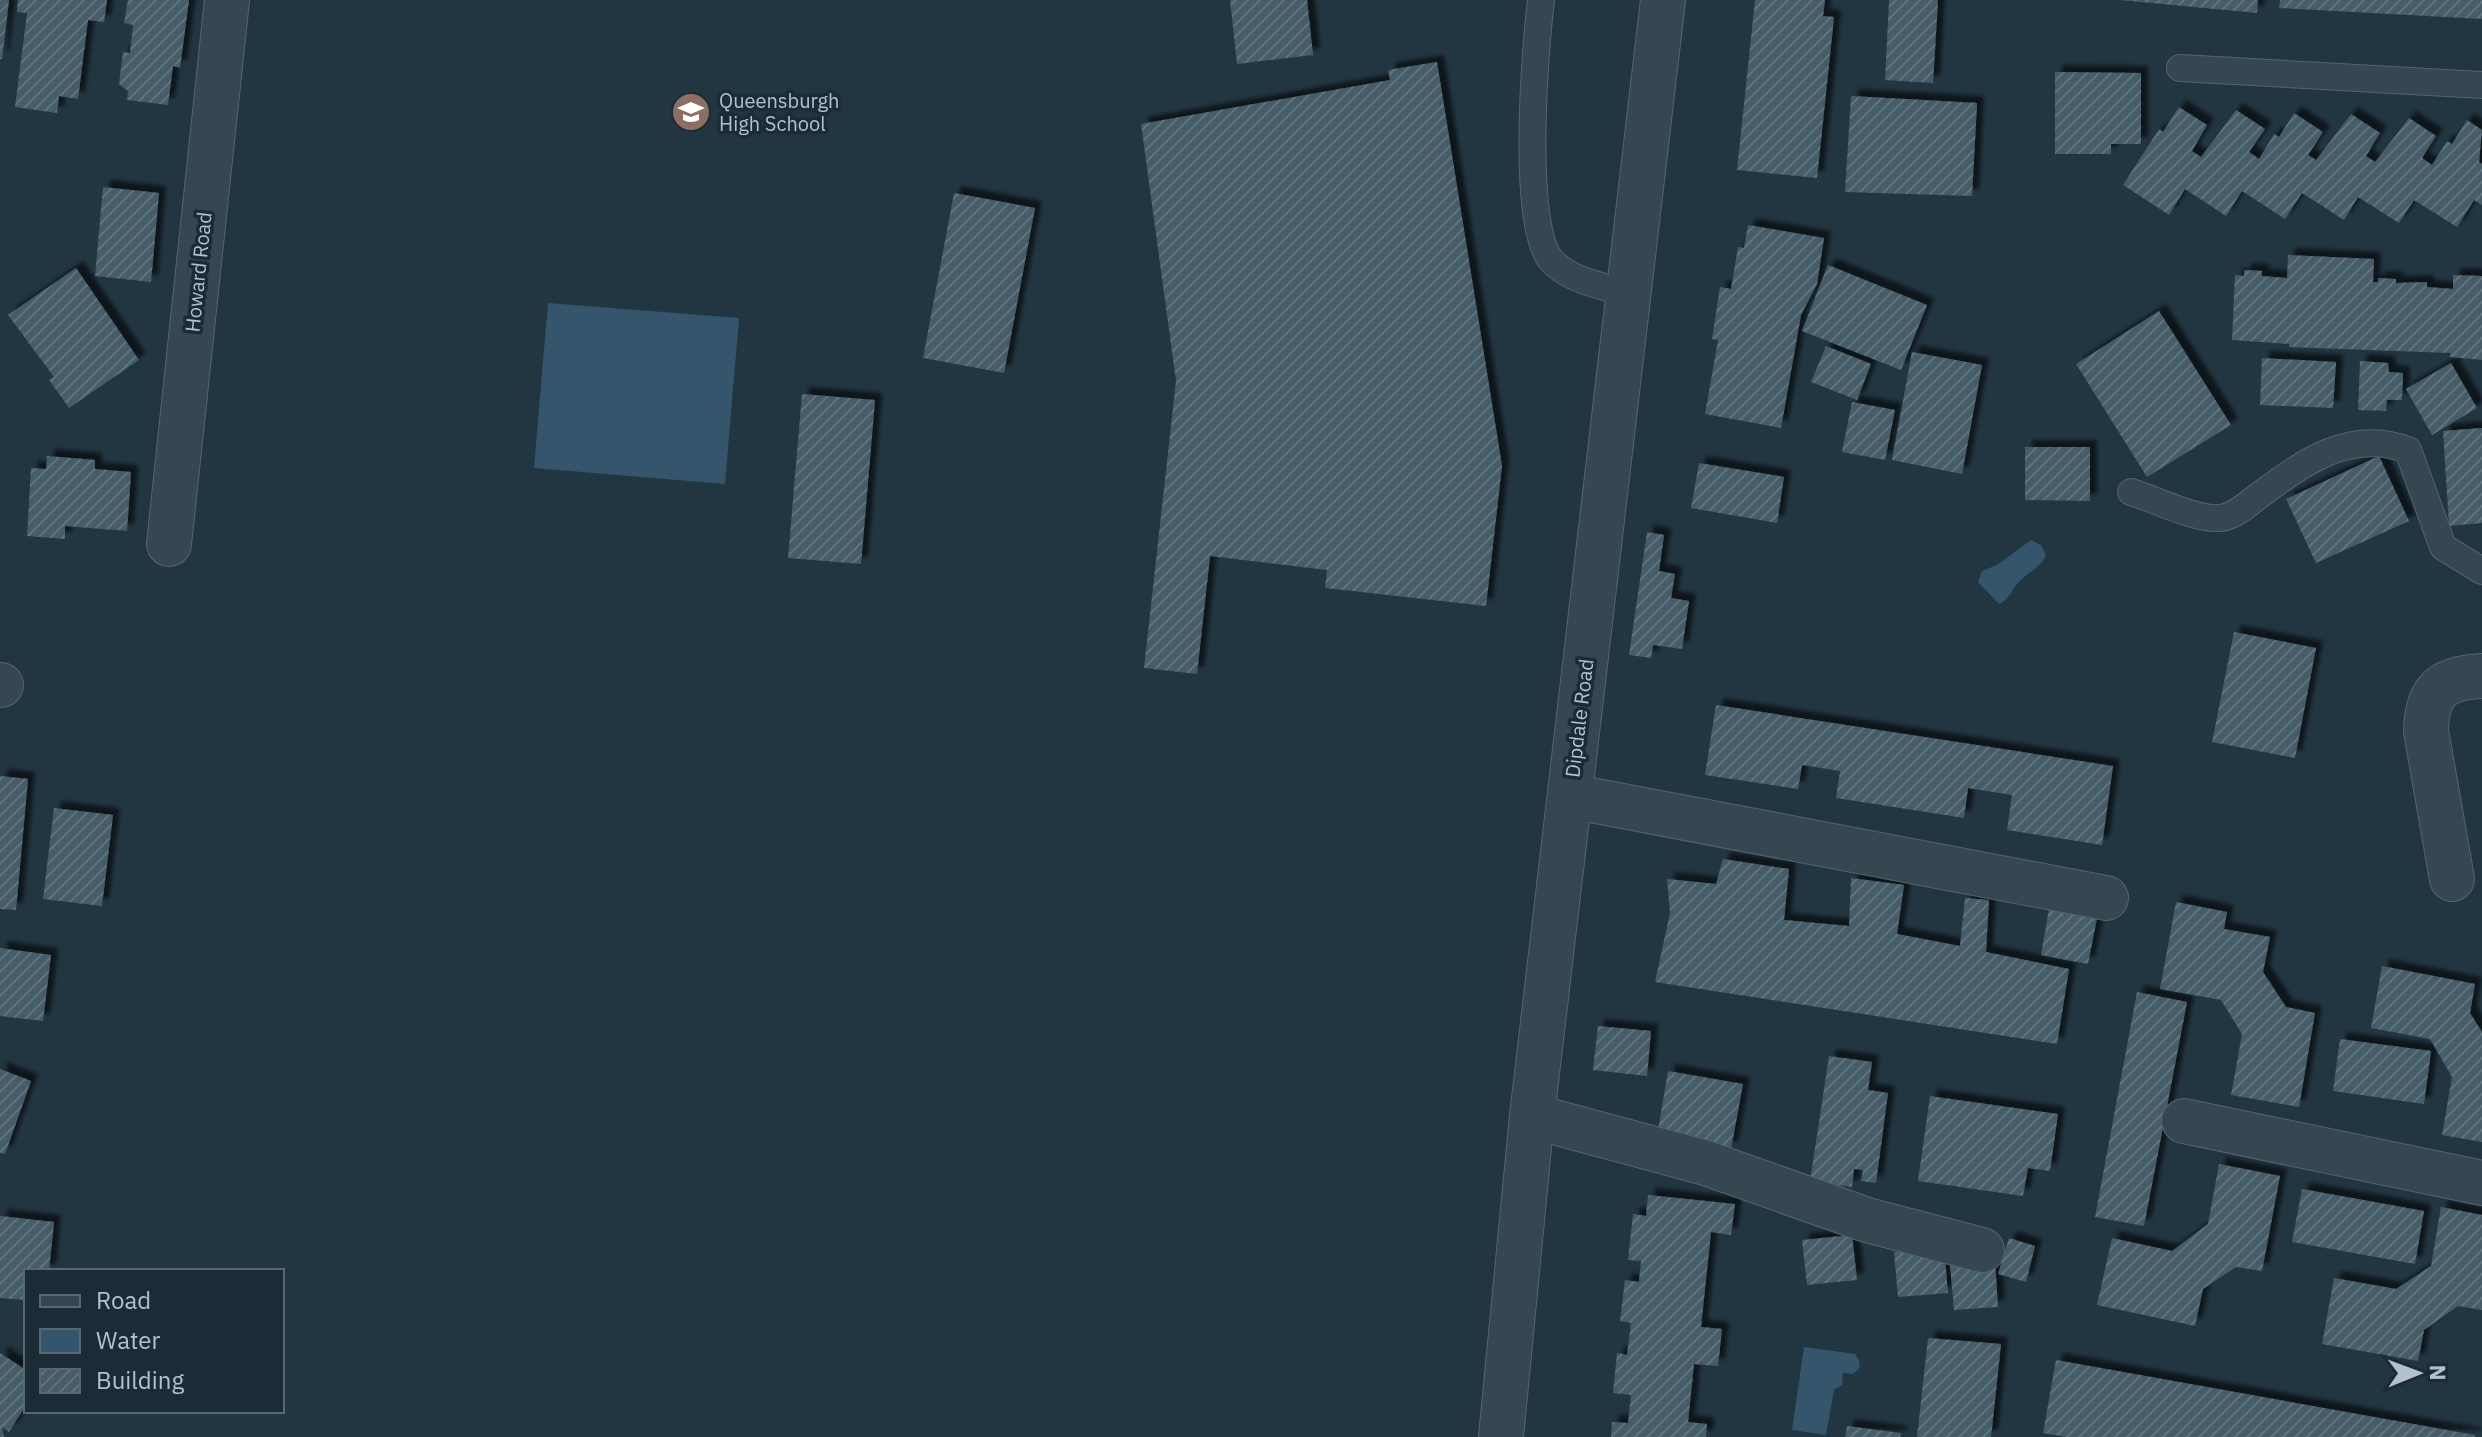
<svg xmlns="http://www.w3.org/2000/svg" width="2482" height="1437" font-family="'IBM Plex Sans',sans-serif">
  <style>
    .water { fill: #34556b }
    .building { fill: url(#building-hatch); filter: url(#shadow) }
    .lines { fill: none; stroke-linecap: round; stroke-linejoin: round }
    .lane-casing { stroke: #55646f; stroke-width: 28 }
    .street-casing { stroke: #55646f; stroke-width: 46 }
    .lane { stroke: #374752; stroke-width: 26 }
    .street { stroke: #374752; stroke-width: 44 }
    .labels { text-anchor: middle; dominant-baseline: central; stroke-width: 7; stroke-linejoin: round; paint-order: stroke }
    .poi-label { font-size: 20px; fill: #b3c1cc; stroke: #1c2c37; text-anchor: start }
    .street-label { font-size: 20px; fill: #b3c1cc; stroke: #1c2c37 }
  </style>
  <defs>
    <pattern id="building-hatch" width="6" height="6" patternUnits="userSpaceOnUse" patternTransform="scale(2)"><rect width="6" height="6" fill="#465c69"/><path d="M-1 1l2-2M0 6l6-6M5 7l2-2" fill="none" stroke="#5e727d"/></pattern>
    <filter id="shadow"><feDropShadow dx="7" dy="-7" stdDeviation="2" flood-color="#0009"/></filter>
  </defs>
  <rect width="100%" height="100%" fill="#223642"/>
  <g class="water">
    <path d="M548,303L739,318L725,484L534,468Z"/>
    <path d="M2031,540L2041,545L2046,555C2041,568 2027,572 2017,584C2011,591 2009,600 1999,604L1978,582L1982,571L1997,565Z"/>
    <path d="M1804,1347L1855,1354L1859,1360L1860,1367L1853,1374L1843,1373L1842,1385L1834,1390L1826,1435L1792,1430Z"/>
  </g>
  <g class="building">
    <path d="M0,0H9L2,59H0Z"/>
    <path d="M18,0H107L104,22L88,20L78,99L59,96L57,113L15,107L27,13L17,12Z"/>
    <path d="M128,0H189L180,68L173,66L168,105L127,100L128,91L119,84L123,52L130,53L133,25L124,23Z"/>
    <path d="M1230,0H1307L1313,55L1237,64Z"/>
    <path d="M1755,0H1825L1823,16L1834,17L1817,178L1737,170Z"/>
    <path d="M1889,0H1938L1933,83L1885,80Z"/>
    <path d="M2120,0H2258L2257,13Z"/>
    <path d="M2280,0H2482V19L2279,8Z"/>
    <path d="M1437,62L1502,466L1486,606L1325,588L1327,570L1210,556L1197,674L1144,668L1176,381L1141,124L1390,80L1388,70Z"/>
    <path d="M2055,72L2141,73V144H2111V154H2055Z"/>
    <path d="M1851,96L1977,103L1972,196L1845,192Z"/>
    <path d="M2179,107L2207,125L2192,151L2201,157L2236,110L2265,129L2249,152L2259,159L2274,134L2279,137L2294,113L2323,132L2308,155L2316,160L2351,114L2380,133L2366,156L2375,162L2409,118L2436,136L2422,158L2432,165L2447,141L2452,144L2467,120L2482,130L2479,162L2482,164V205L2474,200L2457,227L2414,200L2399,223L2358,197L2344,220L2302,193L2285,219L2242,191L2226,216L2185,189L2169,215L2123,185L2159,129L2163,132Z"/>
    <path d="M103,187L159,193L151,282L95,276Z"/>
    <path d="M954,193L1035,208L1004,373L923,358Z"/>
    <path d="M1748,225L1824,238L1817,284L1801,315L1781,428L1705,414L1718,340L1712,339L1720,287L1731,289L1738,247L1744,248Z"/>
    <path d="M2288,255L2374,259L2373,282H2378V278L2396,279V283L2427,282V287L2453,289V275L2482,276V360L2450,357V353L2289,347V344L2232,340L2235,275L2244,276V270L2262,271V276L2287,278Z"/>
    <path d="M1828,265L1927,305L1901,370L1802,331Z"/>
    <path d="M76,268L139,360L69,408L49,380L54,377L8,315Z"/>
    <path d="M2159,311L2231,425L2147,477L2076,364Z"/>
    <path d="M1826,346L1871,364L1857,400L1811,382Z"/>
    <path d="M1912,352L1982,365L1962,474L1892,460Z"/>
    <path d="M2262,358L2336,362L2333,408L2260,405Z"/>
    <path d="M2360,361L2388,363L2389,372L2403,373L2402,400H2387L2386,411L2358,410Z"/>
    <path d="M2451,363L2477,408L2432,435L2406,389Z"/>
    <path d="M802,394L875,400L861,564L788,558Z"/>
    <path d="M1852,402L1895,410L1885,460L1842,452Z"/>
    <path d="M2482,428V523L2449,526L2443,431Z"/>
    <path d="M2025,447H2090V501L2025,500Z"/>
    <path d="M47,456L95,460V469L131,472L127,531L65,526V539L27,536L31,468L46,469Z"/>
    <path d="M2379,456L2409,521L2316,563L2286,499Z"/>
    <path d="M1699,463L1784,477L1777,523L1691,508Z"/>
    <path d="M1647,532L1664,535L1659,571L1675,574L1671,598L1689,601L1682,649L1653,645L1651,658L1629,655Z"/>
    <path d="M2234,632L2316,648L2295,758L2212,742Z"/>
    <path d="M1716,705L2113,766L2102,845L2007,830L2012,795L1968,788L1964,818L1836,798L1840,771L1802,765L1798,789L1705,775Z"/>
    <path d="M0,776L28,779L16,910L0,909Z"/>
    <path d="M54,808L113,815L102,906L43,899Z"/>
    <path d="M1723,859L1789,869L1784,920L1849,926L1851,878L1904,885L1897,934L1960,946L1965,898L1989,900L1986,952L2069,969L2057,1044L1655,982L1670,913L1667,879L1716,884Z"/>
    <path d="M2176,902L2227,912L2224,929L2270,937L2263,972L2286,1007L2315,1013L2299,1107L2231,1095L2242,1034L2221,1000L2160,989Z"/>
    <path d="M2049,909L2097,918L2088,964L2041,955Z"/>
    <path d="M0,948L51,955L43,1021L0,1016Z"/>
    <path d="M2382,966L2475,984L2470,1013L2482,1032V1142L2442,1135L2452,1077L2430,1039L2371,1028Z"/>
    <path d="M2137,992L2187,1002L2144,1226L2095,1217Z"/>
    <path d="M1598,1026L1651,1031L1647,1076L1593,1070Z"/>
    <path d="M2340,1039L2431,1051L2424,1104L2333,1091Z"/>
    <path d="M1829,1056L1872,1062L1868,1090L1888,1093L1876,1183L1861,1181L1863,1170L1854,1169L1852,1187L1810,1181Z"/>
    <path d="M0,1069L31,1081L5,1154L0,1153Z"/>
    <path d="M1668,1071L1743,1084L1731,1149L1657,1136Z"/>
    <path d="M1930,1096L2058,1114L2050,1171L2028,1168L2023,1196L1918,1181Z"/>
    <path d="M2219,1164L2280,1176L2262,1271L2236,1267L2203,1289L2195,1326L2097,1305L2112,1238L2172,1251L2208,1224Z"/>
    <path d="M2302,1189L2424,1211L2415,1264L2292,1242Z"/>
    <path d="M1648,1195L1735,1204L1731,1235L1711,1232L1701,1327L1722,1329L1718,1366L1694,1364L1688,1422L1707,1424L1706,1437H1611L1612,1422L1628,1423L1631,1395L1613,1393L1617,1353L1627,1355L1631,1323L1620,1321L1625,1280L1639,1282L1641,1261L1628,1260L1633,1214L1646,1216Z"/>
    <path d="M2441,1207L2482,1215V1310L2458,1306L2424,1330L2418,1361L2322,1344L2334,1278L2396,1289L2431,1266Z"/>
    <path d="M0,1216L54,1222L49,1271H26V1300L0,1298Z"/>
    <path d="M1852,1235L1857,1280L1807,1285L1802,1240Z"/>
    <path d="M2009,1238L2035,1246L2026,1282L1998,1274Z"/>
    <path d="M1944,1248L1948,1293L1898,1297L1894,1252Z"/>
    <path d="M1995,1262L1998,1307L1954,1310L1950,1265Z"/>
    <path d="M1928,1338L2001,1344L1991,1437H1917Z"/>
    <path d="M0,1353L26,1370V1405L9,1432L2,1427L4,1437H0Z"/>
    <path d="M2056,1360L2475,1435V1437H2066L2043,1433Z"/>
    <path d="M1847,1426L1901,1433L1900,1437H1845Z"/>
  </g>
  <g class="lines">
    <defs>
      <g id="lane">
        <path d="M1541,0C1535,49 1521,225 1551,260C1569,281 1604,286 1629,294"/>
        <path d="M2180,68L2482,85"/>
        <path d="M2131,492C2154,499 2196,520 2220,518C2233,517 2247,505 2257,497C2303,463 2349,428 2408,450L2443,547L2482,571"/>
      </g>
      <g id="street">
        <path d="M169,544L227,0"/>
        <path d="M0,685H1"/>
        <path d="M1570,796L2106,898"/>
        <path d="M2452,879L2426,731C2427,691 2441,678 2482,676"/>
        <path d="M1532,1116L1706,1163L1867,1220L1982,1250"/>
        <path d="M2184,1121L2482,1183"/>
        <path d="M1501,1437L1532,1116L1663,0"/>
      </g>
    </defs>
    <use href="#lane" class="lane-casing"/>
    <use href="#street" class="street-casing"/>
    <use href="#lane" class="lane"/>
    <use href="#street" class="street"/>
  </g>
  <defs>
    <symbol id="school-disc" viewBox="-11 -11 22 22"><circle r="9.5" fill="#8d6e63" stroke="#1c2c37"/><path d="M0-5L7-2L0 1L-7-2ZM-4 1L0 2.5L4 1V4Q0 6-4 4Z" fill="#fff"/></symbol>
  </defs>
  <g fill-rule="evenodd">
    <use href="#school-disc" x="669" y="90" width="44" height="44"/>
  </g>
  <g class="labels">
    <g class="poi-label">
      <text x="719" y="100">Queensburgh<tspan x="719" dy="23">High School</tspan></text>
    </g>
    <g class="street-label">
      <text transform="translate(198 272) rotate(-84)">Howard Road</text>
      <text transform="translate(1579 718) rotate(-83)">Dipdale Road</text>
    </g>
  </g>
  <rect x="24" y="1269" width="260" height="144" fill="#1c2c37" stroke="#586873" stroke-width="2"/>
  <rect x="40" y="1295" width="40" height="12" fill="#374752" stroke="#586873" stroke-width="2"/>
  <text x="96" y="1309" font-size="24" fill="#b3c1cc">Road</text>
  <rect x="40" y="1329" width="40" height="24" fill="#34556b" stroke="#586873" stroke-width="2"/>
  <text x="96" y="1349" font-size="24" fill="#b3c1cc">Water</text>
  <rect x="40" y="1369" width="40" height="24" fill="url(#building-hatch)" stroke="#586873" stroke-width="2"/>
  <text x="96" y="1389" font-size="24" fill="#b3c1cc">Building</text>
  <g transform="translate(2418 1373) rotate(89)" stroke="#1c2c37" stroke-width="6" paint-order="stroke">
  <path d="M0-6L14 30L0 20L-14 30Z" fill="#b3c1cc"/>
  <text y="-12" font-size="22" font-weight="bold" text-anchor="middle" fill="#b3c1cc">N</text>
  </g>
</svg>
